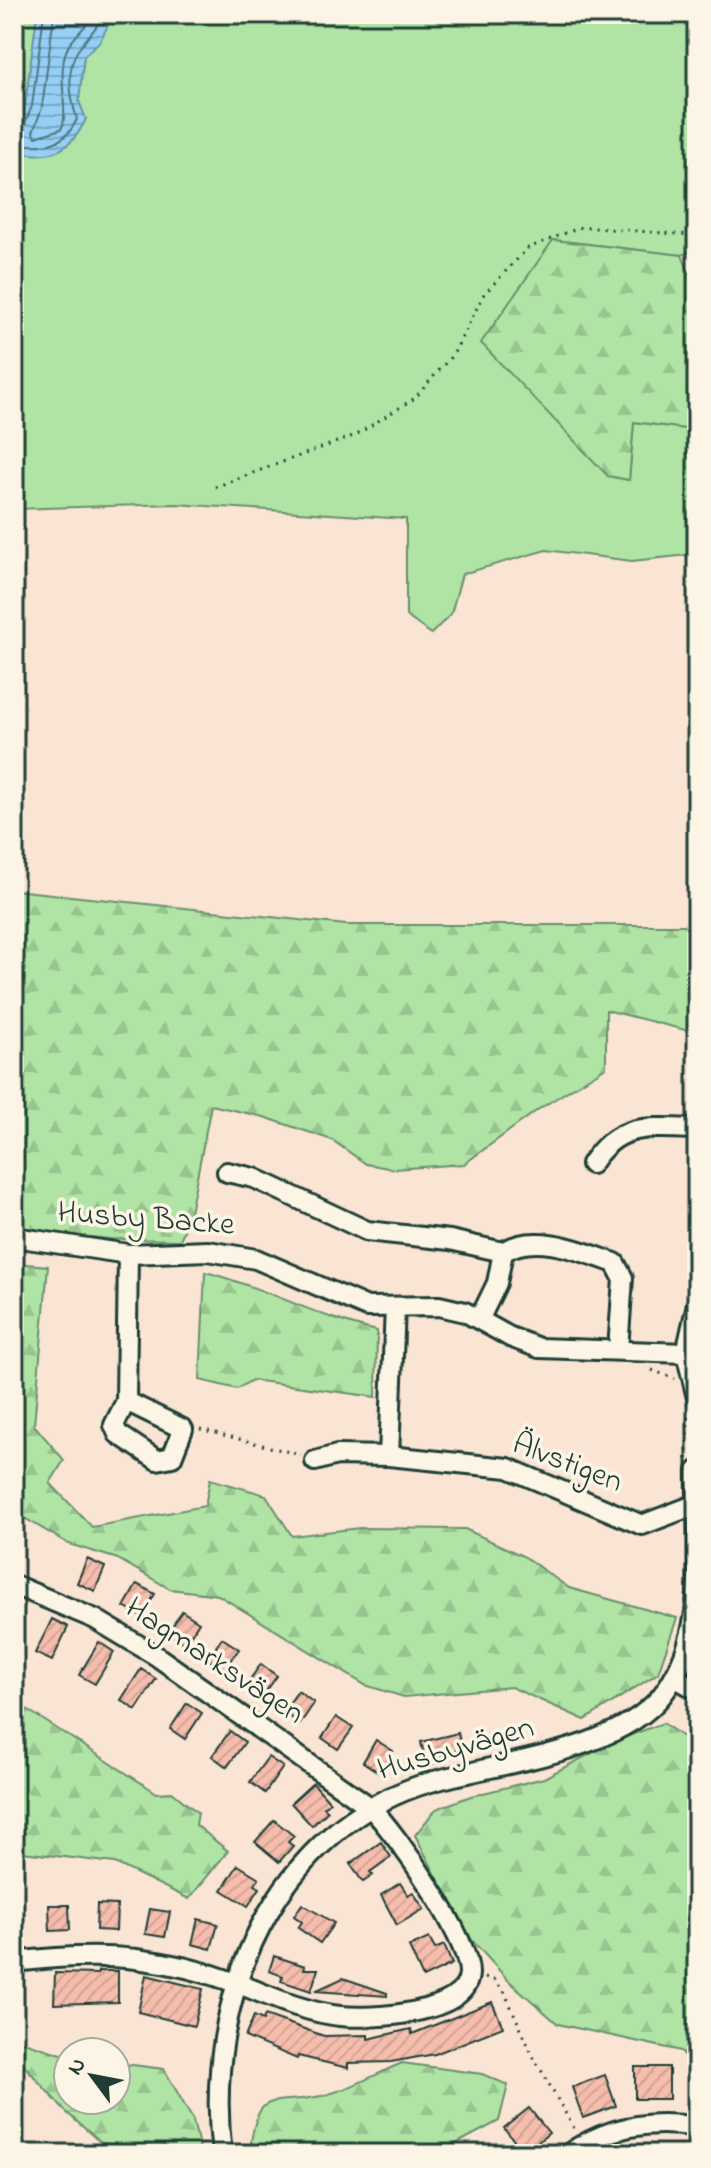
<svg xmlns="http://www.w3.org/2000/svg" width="711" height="2168" font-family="'Indie Flower',sans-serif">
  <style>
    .grass { fill: #b0e4a5; stroke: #68906c; stroke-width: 2 }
    .forest { fill: url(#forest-firs); stroke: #68906c; stroke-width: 2 }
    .water { fill: url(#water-rules); stroke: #6695a8; stroke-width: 2 }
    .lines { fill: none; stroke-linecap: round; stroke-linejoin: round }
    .shore { stroke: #4f7781; stroke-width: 2 }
    .building { fill: url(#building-hatch); stroke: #1f3d34; stroke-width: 2 }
    .street-casing { stroke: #1f3d34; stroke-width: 24 }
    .path { stroke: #1f3d34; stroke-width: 3; stroke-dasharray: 2 6; stroke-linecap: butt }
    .street { stroke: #fcf5e5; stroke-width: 18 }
    .labels { text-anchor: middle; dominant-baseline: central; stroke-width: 7; stroke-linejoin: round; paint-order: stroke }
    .street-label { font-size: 32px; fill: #1f3d34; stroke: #fcf5e5 }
  </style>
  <defs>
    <pattern id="forest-firs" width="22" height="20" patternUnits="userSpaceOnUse" patternTransform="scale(2)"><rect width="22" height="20" fill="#b0e4a5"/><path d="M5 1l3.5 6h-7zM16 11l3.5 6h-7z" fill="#97c48f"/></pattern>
    <pattern id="water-rules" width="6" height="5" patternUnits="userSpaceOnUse" patternTransform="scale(2)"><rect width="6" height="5" fill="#96cff5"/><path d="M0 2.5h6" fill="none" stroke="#7aa9c7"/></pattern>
    <pattern id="building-hatch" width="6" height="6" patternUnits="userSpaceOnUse" patternTransform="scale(2)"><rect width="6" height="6" fill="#f6bdad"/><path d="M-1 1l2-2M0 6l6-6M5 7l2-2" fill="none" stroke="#d2a395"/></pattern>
  </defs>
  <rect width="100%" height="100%" fill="#fae4d4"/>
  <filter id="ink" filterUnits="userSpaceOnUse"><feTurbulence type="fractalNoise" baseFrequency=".0125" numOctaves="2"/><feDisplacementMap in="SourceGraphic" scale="16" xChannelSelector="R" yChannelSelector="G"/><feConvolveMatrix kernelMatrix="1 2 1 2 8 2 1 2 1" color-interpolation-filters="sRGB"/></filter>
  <g filter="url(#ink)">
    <path class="grass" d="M14,14H697V249L682,255L553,240L608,476L629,480L634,422L693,430L697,446V554L632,561L546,550L462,574L451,614L431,634L406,616V519L175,504L14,509Z"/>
    <g class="forest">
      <path d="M553,240L682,255L697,293V420L693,430L634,422L629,480L608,476L481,343Z"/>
      <path d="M14,890L346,925H697V1033L606,1010V1067L539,1109L464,1164L394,1169L366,1164L332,1140L264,1117L211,1105L189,1218L180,1240L111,1239L20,1230L14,1226Z"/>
      <path d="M14,1263L48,1266L34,1425L64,1460L50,1483L92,1527L205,1506L210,1479L266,1495L292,1536L360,1528L465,1529L525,1557L569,1588L677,1618L658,1673L585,1720L511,1687L404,1697L365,1685L218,1595L170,1589L118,1559L69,1544L14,1512Z"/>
      <path d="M205,1272C265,1287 318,1318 377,1331L376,1397L252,1380L237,1389L200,1380Z"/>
      <path d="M14,1701L157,1793L172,1792L198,1813L196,1825L228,1851L189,1899L115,1863L14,1851Z"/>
      <path d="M663,1723L697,1747V2074L681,2051L558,2024L508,1980L467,1935L415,1835L436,1809L471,1796L544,1778L615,1741Z"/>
      <path d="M14,2039L68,2056V2100H116V2063L164,2069L193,2120L200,2151L101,2143L64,2110L14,2054Z"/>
      <path d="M402,2063L482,2074L508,2085L499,2121L437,2154H256L250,2150C258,2085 271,2107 321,2096C348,2090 376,2074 402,2063Z"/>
    </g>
    <path class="water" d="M37,14H114L100,41L84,56L79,101L86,119C70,153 50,159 14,152V130L25,105Z"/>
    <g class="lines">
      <g class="shore">
        <path d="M54,14L42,108L33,132L36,137L61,129C70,115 56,74 67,49C73,36 87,27 94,14"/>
        <path d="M14,130L24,126L32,106L44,14"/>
        <path d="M14,144C42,147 64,148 77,119C71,100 65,68 78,50C87,37 97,28 105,14"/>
      </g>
    </g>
    <g class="building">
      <path d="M87,1559L105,1567L95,1591L77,1583Z"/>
      <path d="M137,1584L155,1594L142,1617L124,1607Z"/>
      <path d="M182,1611L199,1622L185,1644L168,1633Z"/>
      <path d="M52,1619L68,1627L52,1661L35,1653Z"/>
      <path d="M222,1638L239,1649L224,1671L208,1659Z"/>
      <path d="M99,1642L114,1652L95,1684L79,1675Z"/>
      <path d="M261,1664L277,1676L262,1697L246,1685Z"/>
      <path d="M141,1669L156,1679L136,1710L121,1700Z"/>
      <path d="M298,1691L314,1703L300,1724L283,1712Z"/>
      <path d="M187,1703L202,1713L185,1739L170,1729Z"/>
      <path d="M336,1717L353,1728L338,1749L322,1738Z"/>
      <path d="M230,1731L245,1742L227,1767L212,1756Z"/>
      <path d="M458,1733L462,1750L438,1756L439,1762L426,1765L421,1742Z"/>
      <path d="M376,1740L393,1751L380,1773L363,1762Z"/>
      <path d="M268,1757L283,1767L265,1793L250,1782Z"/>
      <path d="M313,1783L330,1802L324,1807L328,1811L312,1826L291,1803Z"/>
      <path d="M274,1820L294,1836L288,1842L293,1846L279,1862L255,1842Z"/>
      <path d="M381,1842L391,1857L370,1872L373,1875L363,1882L350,1864Z"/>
      <path d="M238,1865L259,1878L255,1885L260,1888L248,1906L222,1890Z"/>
      <path d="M400,1883L408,1895L413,1892L424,1909L397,1925L381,1895Z"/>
      <path d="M97,1904L117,1905L116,1931L96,1930Z"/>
      <path d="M302,1904L334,1923L320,1943L298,1928L302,1922L294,1916Z"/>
      <path d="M49,1905H69L70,1930L50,1931Z"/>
      <path d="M150,1909L170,1912L165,1937L145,1934Z"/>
      <path d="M198,1919L218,1924L211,1949L192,1944Z"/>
      <path d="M429,1938L435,1949L444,1945L452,1964L423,1978L409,1947Z"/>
      <path d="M274,1956L305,1966L304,1969H318L311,1991L281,1981L283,1976L269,1971Z"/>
      <path d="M98,1971H118V2002L54,2004L55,1973L98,1974Z"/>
      <path d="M146,1975L203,1989L194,2026L138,2012Z"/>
      <path d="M343,1978L387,1993V1996L315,1991Z"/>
      <path d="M492,2002L503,2027L435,2054L391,2062L348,2063V2068L298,2056L297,2059L245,2037L254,2016L263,2020L265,2015L324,2036L368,2035V2039L411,2029L412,2034Z"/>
      <rect x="635" y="2067" width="34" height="32"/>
      <path d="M605,2075L616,2106L583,2118L572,2087Z"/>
      <path d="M529,2108L549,2133L524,2153L504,2128Z"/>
    </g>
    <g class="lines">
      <defs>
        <g id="street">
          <path d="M591,1164C619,1121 650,1128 697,1129"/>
          <path d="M227,1172L254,1178L367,1231L450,1240L503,1252"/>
          <path d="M14,1237L128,1254L208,1251L256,1259L367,1307L439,1306L465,1312L510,1337L539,1348L686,1353"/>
          <path d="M697,1304L686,1353L697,1398"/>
          <path d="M480,1318L497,1283L503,1252C535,1231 583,1252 615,1263L623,1278L618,1350"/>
          <path d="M126,1401L183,1429L172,1457L157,1460L118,1434L114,1425L126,1401L128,1254"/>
          <path d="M389,1456L395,1307"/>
          <path d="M315,1461L337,1455L389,1456L508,1468L642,1525L697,1504"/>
          <path d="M14,1585L95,1619L155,1655L370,1807C396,1833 469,1937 469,1973C468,2015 370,2019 340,2016C303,2012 271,1996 236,1983C204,1971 169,1963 136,1959C95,1954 55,1957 14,1962"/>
          <path d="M674,1677L697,1690"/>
          <path d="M222,2154C202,2001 274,1825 434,1781C499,1763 620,1751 663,1694C711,1630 696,1545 697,1471"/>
          <path d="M568,2154C608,2126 650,2119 697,2127"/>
        </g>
      </defs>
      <use href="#street" class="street-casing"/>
      <g class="path">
        <path d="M215,487L356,435L415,398L454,353L484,294L528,248L581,227L692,235L697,231"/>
        <path d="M652,1370L675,1379"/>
        <path d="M200,1429L301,1455"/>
        <path d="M687,1459L688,1410"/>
        <path d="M485,1978L494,1980L504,1991L533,2056L575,2130"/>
      </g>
      <use href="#street" class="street"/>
    </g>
  </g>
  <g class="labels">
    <g class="street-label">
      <text transform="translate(146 1220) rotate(4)">Husby Backe</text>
      <text transform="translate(567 1464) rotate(21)">Älvstigen</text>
      <text transform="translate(214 1662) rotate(33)">Hagmarksvägen</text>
      <text transform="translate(456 1750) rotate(-16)">Husbyvägen</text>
    </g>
  </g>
  <rect width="711" height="2168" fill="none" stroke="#fcf5e5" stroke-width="48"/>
  <rect x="24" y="24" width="663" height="2120" fill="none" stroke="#1f3d34" stroke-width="3" filter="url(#ink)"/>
  <g transform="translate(92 2076) rotate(302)"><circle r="38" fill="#fcf5e5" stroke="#a4ab9e" stroke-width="2"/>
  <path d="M0-6L14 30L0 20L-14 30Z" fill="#1f3d34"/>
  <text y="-12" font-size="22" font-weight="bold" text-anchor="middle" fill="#1f3d34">N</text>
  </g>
</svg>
